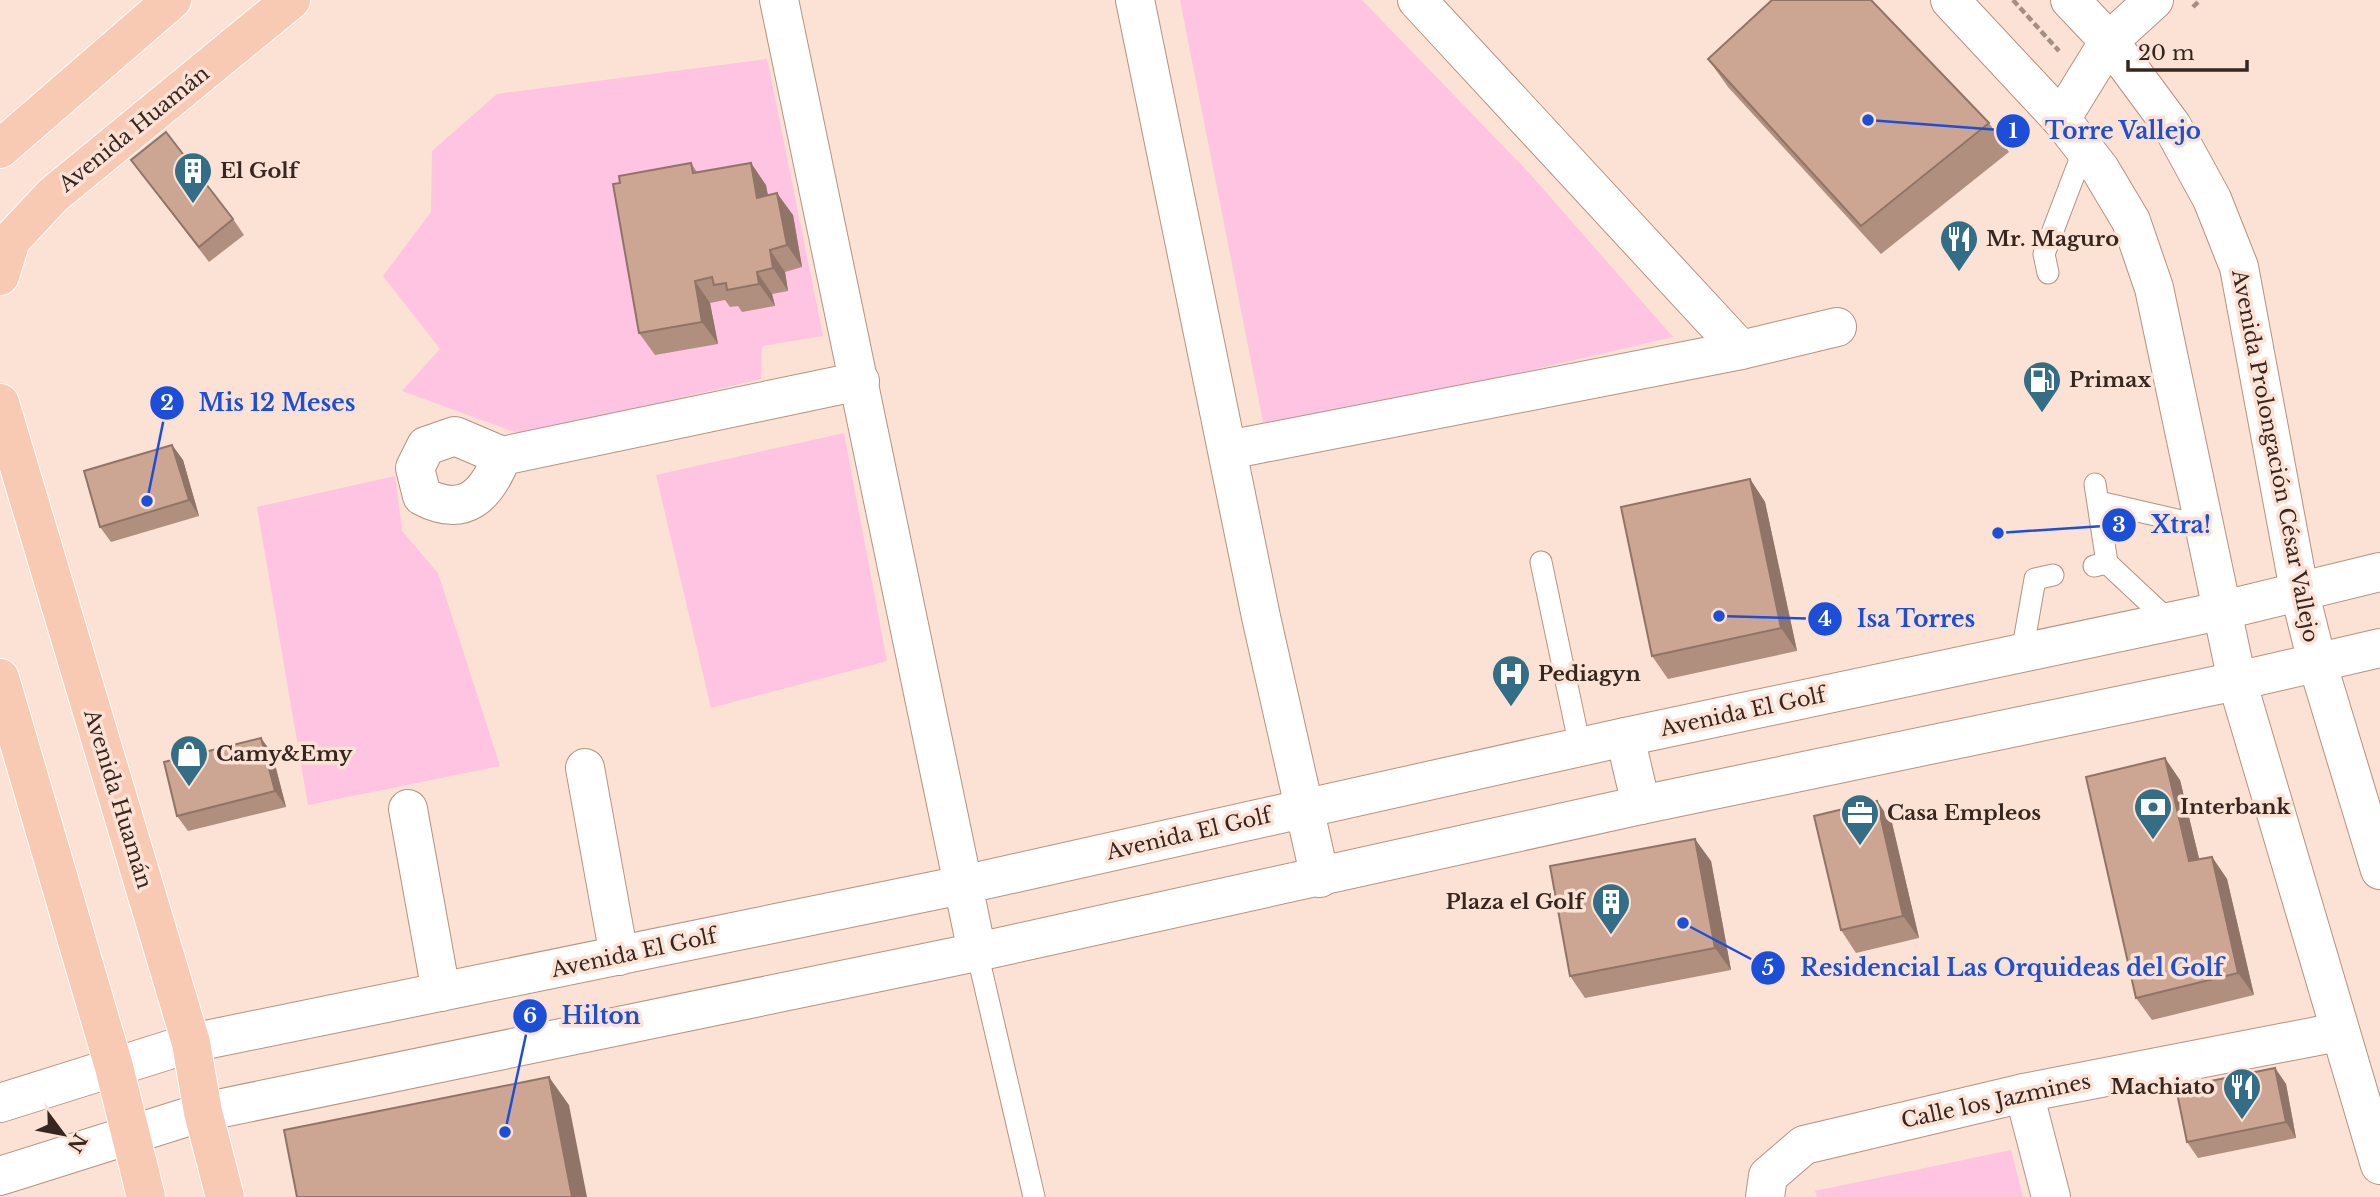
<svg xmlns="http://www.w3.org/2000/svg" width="2380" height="1197" font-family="'Libre Baskerville',serif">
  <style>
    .green { fill: #fec4e1 }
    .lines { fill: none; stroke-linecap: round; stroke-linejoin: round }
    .service-casing { stroke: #b8917e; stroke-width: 23 }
    .minor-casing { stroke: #b8917e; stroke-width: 40 }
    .tertiary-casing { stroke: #b8917e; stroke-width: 40 }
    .secondary-casing { stroke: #b8917e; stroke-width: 40 }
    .primary-casing { stroke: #fff; stroke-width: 40 }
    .path { stroke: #a48f85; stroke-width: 4.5; stroke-dasharray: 7 3.5; stroke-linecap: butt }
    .service { stroke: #fff; stroke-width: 21 }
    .minor { stroke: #fff; stroke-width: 38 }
    .tertiary { stroke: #fff; stroke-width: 38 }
    .secondary { stroke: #fff; stroke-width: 38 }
    .primary { stroke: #f8cab3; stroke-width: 38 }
    .wall { fill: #b08f7e }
    .shaded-wall { fill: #907467 }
    .building { fill: #cda693; stroke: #907467; stroke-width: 2 }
    .labels { text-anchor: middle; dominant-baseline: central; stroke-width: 7; stroke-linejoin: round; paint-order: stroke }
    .street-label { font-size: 21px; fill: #36261f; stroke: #fbe2d5 }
    .poi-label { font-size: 21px; font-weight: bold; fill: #36261f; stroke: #fbe2d5; text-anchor: start }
    .leader { fill: none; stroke: #1d4ed8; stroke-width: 2.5 }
    .callout-dot { fill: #1d4ed8; stroke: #fbe2d5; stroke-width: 2.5 }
    .mark-label { font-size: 21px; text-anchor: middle; font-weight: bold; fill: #fff }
    .callout-label { font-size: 23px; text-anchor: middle; font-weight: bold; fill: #1d4ed8; stroke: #fbe2d5; stroke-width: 7; stroke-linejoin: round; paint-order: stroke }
  </style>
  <rect width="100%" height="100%" fill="#fbe2d5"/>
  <g class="green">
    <path d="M1180,0H1362L1530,174L1673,337L1265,432Z"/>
    <path d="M767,59L823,336L762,346L761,379L523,435L402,391L440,349L383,276L431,212L432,151L497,94Z"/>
    <path d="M844,433L887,661L711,708L656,475Z"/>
    <path d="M395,476L402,531L438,573L500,766L308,805L257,507Z"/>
    <path d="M2011,1150L2023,1197H1817L1815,1191Z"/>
  </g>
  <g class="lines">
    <defs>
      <g id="service">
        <path d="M2048,273L2044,254L2084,149"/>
        <path d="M2095,484L2107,563"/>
        <path d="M2099,502L2203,526"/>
        <path d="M1541,562L1580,747"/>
        <path d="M2094,566L2107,563L2170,622"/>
        <path d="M2022,653L2035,579L2053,575"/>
        <path d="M977,952L1034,1197"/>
      </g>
      <g id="minor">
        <path d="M779,0L977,952"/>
        <path d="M1135,0L1261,617L1320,878"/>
        <path d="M1417,0L1741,350"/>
        <path d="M2061,119L2109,41L2154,0"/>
        <path d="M1228,450L1741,350L1837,327"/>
        <path d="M502,456C487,495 465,519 422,496L415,468L426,446L455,436L502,456L860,381"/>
        <path d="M585,768L619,956"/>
        <path d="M408,809L441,992"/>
        <path d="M2024,1093L2051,1197"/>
        <path d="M1765,1197L1768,1176L1804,1145L2024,1093L2338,1032"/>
      </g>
      <g id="tertiary">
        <path d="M2220,611L2380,572"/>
        <path d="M2237,681L2380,648"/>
      </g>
      <g id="secondary">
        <path d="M1950,0L2061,119L2100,169L2131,221L2154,288L2237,681L2380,1165"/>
        <path d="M2070,0L2109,41L2172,126L2212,199L2239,267L2299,590L2317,662L2380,870"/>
        <path d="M1625,737L1641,805"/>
        <path d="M0,1103L191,1043L962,885L1625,737L2220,611"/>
        <path d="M0,1176L203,1112L977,952L1641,805L2237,681"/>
      </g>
      <g id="primary">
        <path d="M0,149L172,0"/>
        <path d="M0,276L11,240L53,195L291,0"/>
        <path d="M0,403L191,1043L203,1112L225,1197"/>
        <path d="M0,678L114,1067L146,1197"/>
      </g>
    </defs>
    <use href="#service" class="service-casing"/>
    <use href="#minor" class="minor-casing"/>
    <use href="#tertiary" class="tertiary-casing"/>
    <use href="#secondary" class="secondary-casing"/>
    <use href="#primary" class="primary-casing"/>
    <g class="path">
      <path d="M2013,0L2059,51"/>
      <path d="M2193,7L2200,0"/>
    </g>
    <use href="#service" class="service"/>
    <use href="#minor" class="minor"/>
    <use href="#tertiary" class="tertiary"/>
    <use href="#secondary" class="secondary"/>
    <use href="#primary" class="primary"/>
  </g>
  <g class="wall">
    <path d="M1708,59L1989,123L2009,152L1881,254L1728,87Z"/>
    <path d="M131,160L233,219L244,235L209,262Z"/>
    <path d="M691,163L697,172L766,185L768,195L793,215L802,267L785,272L788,291L772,294L775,306L742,312L738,306L730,307L725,300L710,303L718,344L655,355L639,333L620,183Z"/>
    <path d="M172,445L183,460L199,516L111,542L100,527Z"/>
    <path d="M1750,479L1765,502L1797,651L1668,679L1652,656Z"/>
    <path d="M272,753L286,807L188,831L177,816Z"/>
    <path d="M2180,780L2199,859L2212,857L2227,879L2254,995L2152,1020L2136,998Z"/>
    <path d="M1877,801L1892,823L1919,938L1856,953L1841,930Z"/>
    <path d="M1711,861L1731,970L1585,998L1570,976Z"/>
    <path d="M2275,1068L2286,1084L2296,1138L2198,1158L2187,1142Z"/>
  </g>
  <g class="shaded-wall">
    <path d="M751,163L766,185L772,220L757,198Z"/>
    <path d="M777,193L793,215L802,267L787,245Z"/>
    <path d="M770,250L785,272L788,291L773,268Z"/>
    <path d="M757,272L772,294L775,306L759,284Z"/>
    <path d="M695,281L710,303L718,344L702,322Z"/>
    <path d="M172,445L183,460L199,516L189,500Z"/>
    <path d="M1750,479L1765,502L1797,651L1781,628Z"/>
    <path d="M261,738L272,753L286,807L275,791Z"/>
    <path d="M2165,758L2180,780L2205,883L2189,861Z"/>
    <path d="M1877,801L1892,823L1919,938L1903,916Z"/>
    <path d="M1695,839L1711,861L1731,970L1715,948Z"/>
    <path d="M2212,857L2227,879L2254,995L2238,973Z"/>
    <path d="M2275,1068L2286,1084L2296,1138L2286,1122Z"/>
    <path d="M549,1077L569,1105L587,1197H572Z"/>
  </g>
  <g class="building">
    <path d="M1772,0H1871L1989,123L1861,226L1708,59Z"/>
    <path d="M166,132L233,219L199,247L131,160Z"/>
    <path d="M691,163L693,173L751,163L757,198L777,193L787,245L770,250L773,268L757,272L759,284L727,290L726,283L714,285L712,277L695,281L702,322L639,333L613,184L620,183L619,176Z"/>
    <path d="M172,445L189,500L100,527L84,471Z"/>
    <path d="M1750,479L1781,628L1652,656L1621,507Z"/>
    <path d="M261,738L275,791L177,816L164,762Z"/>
    <path d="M2165,758L2189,861L2212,857L2238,973L2136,998L2086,777Z"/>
    <path d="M1877,801L1903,916L1841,930L1814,816Z"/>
    <path d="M1695,839L1715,948L1570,976L1550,866Z"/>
    <path d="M2275,1068L2286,1122L2187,1142L2176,1088Z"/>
    <path d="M549,1077L572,1197H297L284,1130Z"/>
  </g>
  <defs>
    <symbol id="building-pin" viewBox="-11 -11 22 30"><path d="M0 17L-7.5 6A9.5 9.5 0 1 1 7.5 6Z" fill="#336e86" stroke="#fbe2d5"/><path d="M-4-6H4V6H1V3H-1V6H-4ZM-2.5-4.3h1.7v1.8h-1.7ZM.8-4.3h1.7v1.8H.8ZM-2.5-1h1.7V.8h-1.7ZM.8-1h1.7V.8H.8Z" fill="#fff"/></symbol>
    <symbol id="restaurant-pin" viewBox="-11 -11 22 30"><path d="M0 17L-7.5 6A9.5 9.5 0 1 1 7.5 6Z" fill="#336e86" stroke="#fbe2d5"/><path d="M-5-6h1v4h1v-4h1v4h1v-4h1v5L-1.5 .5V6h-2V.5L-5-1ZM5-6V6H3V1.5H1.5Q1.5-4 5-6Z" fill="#fff"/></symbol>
    <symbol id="fuel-pin" viewBox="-11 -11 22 30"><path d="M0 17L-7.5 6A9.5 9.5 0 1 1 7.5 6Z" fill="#336e86" stroke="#fbe2d5"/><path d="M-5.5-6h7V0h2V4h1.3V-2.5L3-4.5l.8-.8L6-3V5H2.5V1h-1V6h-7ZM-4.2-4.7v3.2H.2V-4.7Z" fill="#fff"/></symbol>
    <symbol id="hospital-pin" viewBox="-11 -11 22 30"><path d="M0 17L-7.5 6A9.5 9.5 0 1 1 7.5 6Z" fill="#336e86" stroke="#fbe2d5"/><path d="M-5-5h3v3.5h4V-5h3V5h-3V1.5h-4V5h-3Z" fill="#fff"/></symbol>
    <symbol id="shop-pin" viewBox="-11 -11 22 30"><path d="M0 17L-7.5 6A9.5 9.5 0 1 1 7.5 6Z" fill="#336e86" stroke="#fbe2d5"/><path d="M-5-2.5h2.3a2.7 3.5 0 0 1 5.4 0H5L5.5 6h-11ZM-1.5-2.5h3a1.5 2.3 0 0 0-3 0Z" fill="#fff"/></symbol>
    <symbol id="bank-pin" viewBox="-11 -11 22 30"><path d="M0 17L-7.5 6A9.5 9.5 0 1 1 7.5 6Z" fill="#336e86" stroke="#fbe2d5"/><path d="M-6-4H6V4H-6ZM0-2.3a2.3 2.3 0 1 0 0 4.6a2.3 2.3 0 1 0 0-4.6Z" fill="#fff"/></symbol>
    <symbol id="office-pin" viewBox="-11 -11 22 30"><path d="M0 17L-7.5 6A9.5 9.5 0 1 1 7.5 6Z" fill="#336e86" stroke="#fbe2d5"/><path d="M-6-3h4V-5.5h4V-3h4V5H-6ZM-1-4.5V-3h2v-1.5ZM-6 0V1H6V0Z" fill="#fff"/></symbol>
  </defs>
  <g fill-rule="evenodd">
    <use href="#building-pin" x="171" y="149" width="44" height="60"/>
    <use href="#restaurant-pin" x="1937" y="217" width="44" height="60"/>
    <use href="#fuel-pin" x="2020" y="358" width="44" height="60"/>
    <use href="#hospital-pin" x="1489" y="652" width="44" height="60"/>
    <use href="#shop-pin" x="167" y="732" width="44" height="60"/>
    <use href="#bank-pin" x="2131" y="785" width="44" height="60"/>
    <use href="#office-pin" x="1838" y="791" width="44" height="60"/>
    <use href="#building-pin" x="1589" y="880" width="44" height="60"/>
    <use href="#restaurant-pin" x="2220" y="1065" width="44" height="60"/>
  </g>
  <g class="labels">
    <g class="street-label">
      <text transform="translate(134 129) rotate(-39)">Avenida Huamán</text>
      <text transform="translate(2275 456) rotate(79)">Avenida Prolongación César Vallejo</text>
      <text transform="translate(1743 712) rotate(-12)">Avenida El Golf</text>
      <text transform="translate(118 799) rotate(73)">Avenida Huamán</text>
      <text transform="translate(1189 834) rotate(-13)">Avenida El Golf</text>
      <text transform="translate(634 953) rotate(-12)">Avenida El Golf</text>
      <text transform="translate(1996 1101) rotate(-12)">Calle los Jazmines</text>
    </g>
    <g class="poi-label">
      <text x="220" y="171">El Golf</text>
      <text x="1986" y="239">Mr. Maguro</text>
      <text x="2069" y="380">Primax</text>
      <text x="1538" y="674">Pediagyn</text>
      <text x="216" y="754">Camy&amp;Emy</text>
      <text x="2180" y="807">Interbank</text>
      <text x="1887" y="813">Casa Empleos</text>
      <text x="1584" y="902" text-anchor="end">Plaza el Golf</text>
      <text x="2215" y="1087" text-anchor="end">Machiato</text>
    </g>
  </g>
  <path class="leader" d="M1868 120L2013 131M147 501L167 403M1998 533L2119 525M1719 616L1825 619M1683 923L1768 968M505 1132L530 1016"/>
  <g class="callout-dot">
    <circle cx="1868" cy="120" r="7"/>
    <circle cx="147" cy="501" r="7"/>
    <circle cx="1998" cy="533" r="7"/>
    <circle cx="1719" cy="616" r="7"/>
    <circle cx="1683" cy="923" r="7"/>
    <circle cx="505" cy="1132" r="7"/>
    <circle cx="2013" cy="131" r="18"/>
    <circle cx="167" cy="403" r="18"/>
    <circle cx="2119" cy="525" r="18"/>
    <circle cx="1825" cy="619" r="18"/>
    <circle cx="1768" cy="968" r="18"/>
    <circle cx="530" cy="1016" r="18"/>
  </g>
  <g class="mark-label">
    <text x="2013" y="138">1</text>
    <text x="167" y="410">2</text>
    <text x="2119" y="532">3</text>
    <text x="1825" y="626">4</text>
    <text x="1768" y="975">5</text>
    <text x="530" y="1023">6</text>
  </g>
  <g class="callout-label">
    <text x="2123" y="139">Torre Vallejo</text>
    <text x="277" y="411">Mis 12 Meses</text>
    <text x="2181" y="533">Xtra!</text>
    <text x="1916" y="627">Isa Torres</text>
    <text x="2012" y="976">Residencial Las Orquideas del Golf</text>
    <text x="601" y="1024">Hilton</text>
  </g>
  <g transform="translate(63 1134) rotate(122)" stroke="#fbe2d5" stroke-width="5" paint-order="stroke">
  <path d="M0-5L12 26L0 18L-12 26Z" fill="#36261f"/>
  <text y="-10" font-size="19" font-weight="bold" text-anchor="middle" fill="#36261f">N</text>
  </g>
  <path d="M2128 60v10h119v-10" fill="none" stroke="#36261f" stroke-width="3.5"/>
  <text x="2138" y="60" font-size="21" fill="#36261f" stroke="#fbe2d5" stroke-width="5" paint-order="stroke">20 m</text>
</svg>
